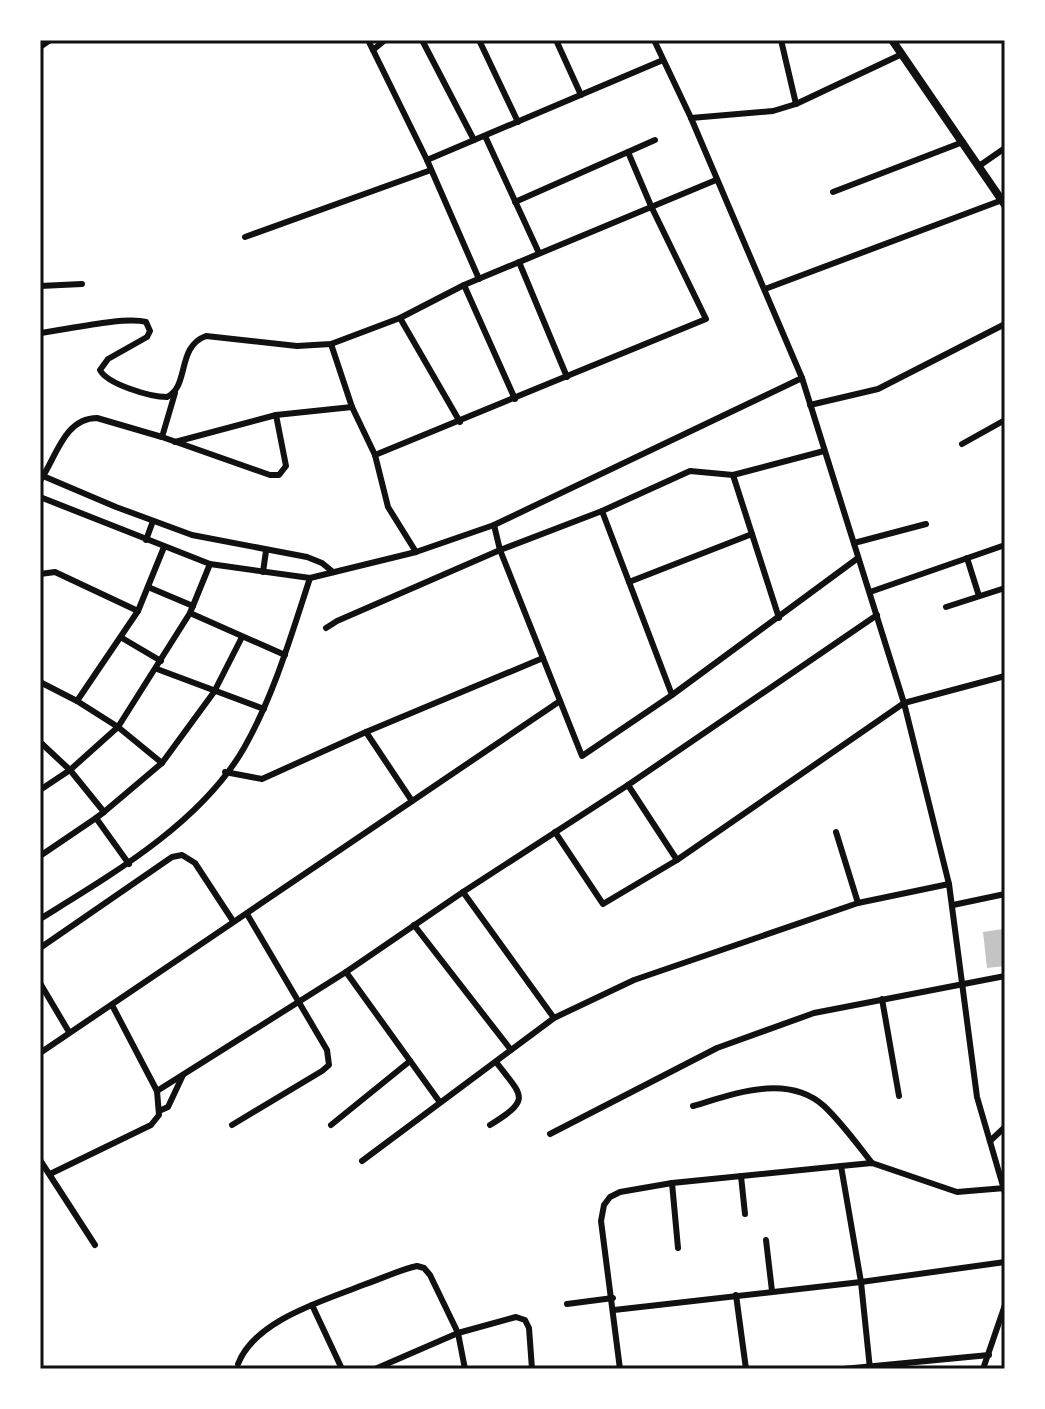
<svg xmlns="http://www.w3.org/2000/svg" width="1045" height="1409" font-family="Arial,sans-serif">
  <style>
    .building { fill: #c4c4c4 }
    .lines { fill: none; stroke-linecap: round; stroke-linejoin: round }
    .minor { stroke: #111; stroke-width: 6 }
    .tertiary { stroke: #111; stroke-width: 8 }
    .neatline { fill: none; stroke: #111; stroke-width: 3 }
  </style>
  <rect width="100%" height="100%" fill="#fff"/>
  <path class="building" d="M1003,929L1005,966L987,968L983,932Z"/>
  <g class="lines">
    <g class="minor">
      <path d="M368,40L427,160L479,279"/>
      <path d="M422,40L474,140"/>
      <path d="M479,40L518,122"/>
      <path d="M556,40L581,95"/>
      <path d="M654,40L691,118L802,378L904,703L949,884L977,1097L1005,1193"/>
      <path d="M781,40L796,104"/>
      <path d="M40,47L50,40"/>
      <path d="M373,50L385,40"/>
      <path d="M691,118L773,111L796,104L900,55"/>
      <path d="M485,136L539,253"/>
      <path d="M427,160L663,60"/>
      <path d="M979,166L1005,148"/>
      <path d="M833,192L963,142"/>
      <path d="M515,202L655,140"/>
      <path d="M245,237L431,170"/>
      <path d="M519,262L567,377"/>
      <path d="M464,285L515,399"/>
      <path d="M40,286L82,284"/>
      <path d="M765,289L1005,199"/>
      <path d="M400,318L460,422"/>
      <path d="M40,333C65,330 124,316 146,322L150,331L147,337L108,359L100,370C107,384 150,397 167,397C190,386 176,347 206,336L297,346L331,344L400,318L464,285L716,180"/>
      <path d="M331,344L352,407L375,455L388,507L416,552"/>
      <path d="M810,405L878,389L1005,324"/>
      <path d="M162,437L175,393"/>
      <path d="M175,442L276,415L352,407"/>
      <path d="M962,444L1005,420"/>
      <path d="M375,455L706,319L651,206L628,152"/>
      <path d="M733,475L779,618"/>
      <path d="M43,476L116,507L192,535L307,557L322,563L333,572"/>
      <path d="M40,481C56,458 64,418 97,418L162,437L270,475H279L286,466L276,415"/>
      <path d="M40,497L210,564L310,578L416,552L494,525L802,378"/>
      <path d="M602,511L672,695"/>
      <path d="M494,525L500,550L582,756L672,695L858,558"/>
      <path d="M146,540L153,521"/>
      <path d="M854,543L926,524"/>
      <path d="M967,558L979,596"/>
      <path d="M263,572L266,551"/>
      <path d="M40,574L55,572L138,611"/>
      <path d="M629,582L752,534"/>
      <path d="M148,587L193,606"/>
      <path d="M870,592L1005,545"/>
      <path d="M946,607L1005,588"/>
      <path d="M190,613L285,655"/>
      <path d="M326,628L337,621L500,550L602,511L690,471L733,475L824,451"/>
      <path d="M122,638L161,661"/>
      <path d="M157,669L264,709"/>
      <path d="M40,682L77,701L138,611L164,547"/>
      <path d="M77,701L118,727L162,763"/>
      <path d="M366,732L412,801"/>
      <path d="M40,742L70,770L104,812L96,818L129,864"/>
      <path d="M225,772L262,779L366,732L543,658"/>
      <path d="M628,785L677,860"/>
      <path d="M40,790L70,770L118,727L190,613L210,564"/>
      <path d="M104,812L162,763L214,692L242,637"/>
      <path d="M555,832L603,904L677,860L904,703L1005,676"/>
      <path d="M836,832L858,903"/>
      <path d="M40,856L96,818"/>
      <path d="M463,892L554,1018"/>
      <path d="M953,905L1005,894"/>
      <path d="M40,919C111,875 201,823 244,748C274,695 291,636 310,578"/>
      <path d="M414,925L511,1050"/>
      <path d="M40,948L172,857L182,855L195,863L233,921"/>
      <path d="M346,972L439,1101"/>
      <path d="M40,983L69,1032"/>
      <path d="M882,999L899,1096"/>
      <path d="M40,1053L560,701"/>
      <path d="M157,1091L346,972L463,892L628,785L877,615"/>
      <path d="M693,1106C734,1094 787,1073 824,1106C842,1123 857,1144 872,1163"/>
      <path d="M159,1111L168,1107L183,1075"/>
      <path d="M232,1125L322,1071L329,1065L327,1050L247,914"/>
      <path d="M331,1125L410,1061"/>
      <path d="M490,1125C532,1099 523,1097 496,1062"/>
      <path d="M550,1134L717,1048L814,1013L1005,976"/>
      <path d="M990,1141L1005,1127"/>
      <path d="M40,1160L95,1245"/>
      <path d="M362,1161L554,1018L634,980L858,903L949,884"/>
      <path d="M841,1166L861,1282L870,1369"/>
      <path d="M50,1174L151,1125L159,1115L157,1091L112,1005"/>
      <path d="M741,1176L745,1214"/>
      <path d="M672,1183L678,1248"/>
      <path d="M766,1240L772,1291"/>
      <path d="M736,1295L746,1369"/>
      <path d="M567,1304L613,1298"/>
      <path d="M312,1305L342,1369"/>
      <path d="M614,1310L861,1282L1005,1262"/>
      <path d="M238,1364C255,1320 323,1301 363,1285C381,1279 399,1270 417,1266L424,1268L430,1275L458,1333L465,1369"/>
      <path d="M375,1369L458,1333L516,1317L525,1320L529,1328L532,1369"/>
      <path d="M620,1369L601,1221L604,1205L610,1197L620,1192L672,1183L841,1166L872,1163L957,1192L1005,1188"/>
      <path d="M843,1369L989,1355"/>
      <path d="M983,1369L1005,1305"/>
    </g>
    <path class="tertiary" d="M892,40L1005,205"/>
  </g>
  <rect width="1045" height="1409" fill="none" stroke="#ffffff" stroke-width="84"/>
  <rect x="42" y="42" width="961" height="1325" class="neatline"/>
</svg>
